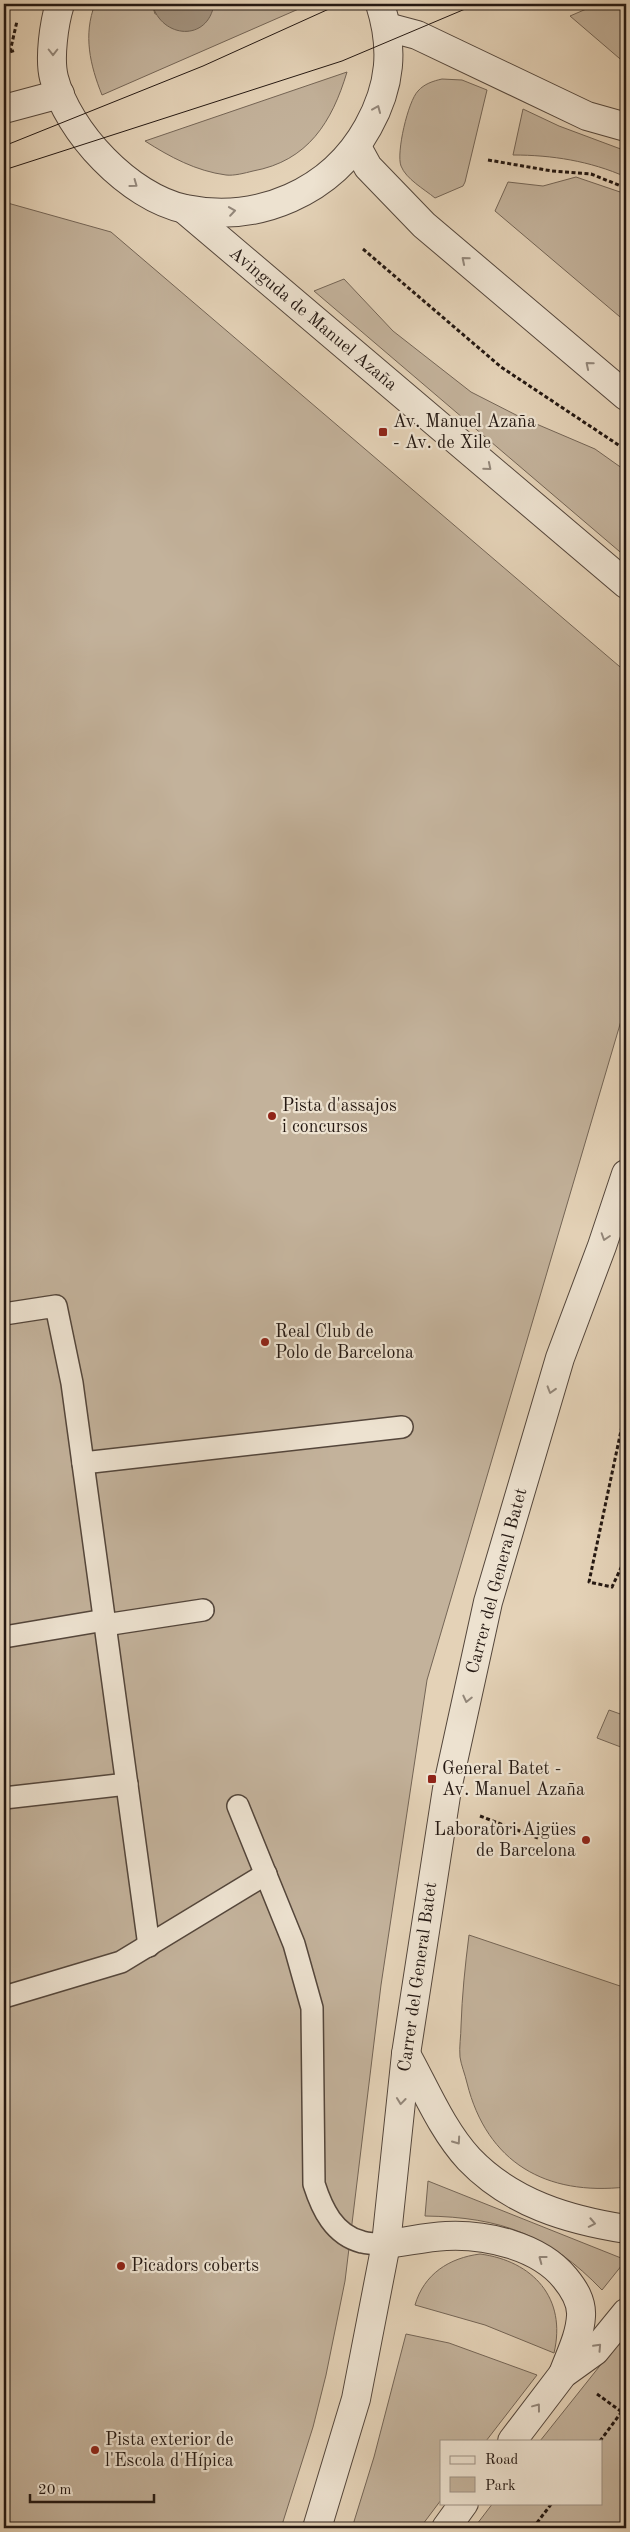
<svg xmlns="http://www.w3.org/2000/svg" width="630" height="2532" font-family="'Old Standard TT',serif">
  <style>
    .green { fill: #c3b29b; stroke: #746556 }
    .water { fill: #a3937f; stroke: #706253 }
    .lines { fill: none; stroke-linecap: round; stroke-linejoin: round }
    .service-casing { stroke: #54463b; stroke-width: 24 }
    .minor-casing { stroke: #54463b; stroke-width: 30 }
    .path { stroke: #241812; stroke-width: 3; stroke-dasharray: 4 2.5; stroke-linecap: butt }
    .service { stroke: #ede2d0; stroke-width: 21 }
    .minor { stroke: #ede2d0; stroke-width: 28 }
    .tram { stroke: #241812; stroke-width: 1 }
    .oneway { stroke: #93877a }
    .poi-dot { fill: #8f2418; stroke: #ede2d0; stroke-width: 2 }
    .labels { text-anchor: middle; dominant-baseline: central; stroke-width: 4.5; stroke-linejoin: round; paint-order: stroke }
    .street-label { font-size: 18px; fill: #241812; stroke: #ede2d0 }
    .poi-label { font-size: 18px; fill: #241812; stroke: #ede2d0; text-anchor: start }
  </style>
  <rect width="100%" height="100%" fill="#e4d2b7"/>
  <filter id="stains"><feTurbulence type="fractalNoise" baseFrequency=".004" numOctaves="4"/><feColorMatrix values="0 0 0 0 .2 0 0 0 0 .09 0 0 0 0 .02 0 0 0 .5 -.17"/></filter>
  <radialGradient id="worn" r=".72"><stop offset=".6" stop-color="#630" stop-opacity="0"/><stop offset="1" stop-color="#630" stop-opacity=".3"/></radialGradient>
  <g class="green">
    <path d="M95,4H152L155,14L213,10L214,4H310L102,95C90,65 83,35 95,4Z"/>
    <path d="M598,4H626V64L570,16Z"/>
    <path d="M347,72C332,122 308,161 253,171C245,173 234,176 226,175C196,171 170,157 145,141Z"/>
    <path d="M442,79L462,80L487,90L465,182L463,186L435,198C424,189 406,179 401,166C396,153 408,101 418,91C424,84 433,81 442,79Z"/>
    <path d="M523,109L559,126L626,151V177C590,161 552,155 513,155Z"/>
    <path d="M576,177L626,194V322L495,211L508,182L543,186Z"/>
    <path d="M4,202L111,232L626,672V1004L427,1680L381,1985L345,2281L326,2375L313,2427L281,2528H4Z"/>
    <path d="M344,279L393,331L471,392L520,417L595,449L626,471V557L314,291Z"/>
    <path d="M609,1710L626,1716V1749L597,1738Z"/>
    <path d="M469,1935L626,1988V2187C546,2196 487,2163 467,2083C465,2074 461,2065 460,2057C459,2047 461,2036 461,2026C462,1996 465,1966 469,1935Z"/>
    <path d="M428,2181L626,2260L602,2290C549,2235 501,2217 425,2216Z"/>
    <path d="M480,2254C533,2261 567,2298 554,2353L485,2325L415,2305C424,2274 449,2258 480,2254Z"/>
    <path d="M626,2333V2528H474L493,2503H601V2441H540Z"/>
    <path d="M406,2334L449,2343L537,2375L486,2441H441V2500L420,2528H352L374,2457Z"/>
  </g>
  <path class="water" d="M152,4H214C208,42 162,39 152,4Z"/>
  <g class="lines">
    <defs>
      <g id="service">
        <path d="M4,1314L56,1306L72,1383L149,1946"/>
        <path d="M83,1463L402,1427"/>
        <path d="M105,1625L203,1610"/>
        <path d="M4,1637L105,1620"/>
        <path d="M4,1798L127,1784"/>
        <path d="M238,1806L294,1944L312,2008L314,2184C322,2209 334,2235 362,2242C369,2244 378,2244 386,2244"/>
        <path d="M4,1997L121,1962L266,1874"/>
      </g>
      <g id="minor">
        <path d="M60,4C54,23 49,59 54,78C68,132 129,197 185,209C258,224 332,192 368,127C391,86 394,48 380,4"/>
        <path d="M387,27L417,35L587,116L626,127"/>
        <path d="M4,109L60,94"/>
        <path d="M357,147L368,167L424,225L626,396"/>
        <path d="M184,209L626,584"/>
        <path d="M406,2054C425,2088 442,2130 469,2159C511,2203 568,2220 626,2229"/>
        <path d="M386,2244C405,2242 426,2237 446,2236C486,2234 539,2246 565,2278C574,2289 582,2301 581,2316C580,2336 570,2355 563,2374"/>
        <path d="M512,2441L563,2374L595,2351L626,2313"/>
        <path d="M317,2528L356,2399L386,2244L406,2054L447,1789L488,1602L560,1358L602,1246L626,1174"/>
        <path d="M446,2528L464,2503"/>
      </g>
    </defs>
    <use href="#service" class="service-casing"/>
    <use href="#minor" class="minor-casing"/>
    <g class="path">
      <path d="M10,52L17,21"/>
      <path d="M4,54L16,50"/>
      <path d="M488,160L552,171L591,174L626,188"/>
      <path d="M363,249L501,367L626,450"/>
      <path d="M622,1353L626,1362"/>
      <path d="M626,1407L589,1582L612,1587L626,1557"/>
      <path d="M480,1816L538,1838"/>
      <path d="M597,2394L626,2415"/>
      <path d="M600,2441L626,2406"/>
      <path d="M533,2528L552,2503"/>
      <path d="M624,2528L626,2524"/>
    </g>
    <use href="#service" class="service"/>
    <use href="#minor" class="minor"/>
    <g class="tram">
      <path d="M4,146L203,66L340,4"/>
      <path d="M4,170L342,61L477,4"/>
    </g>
  </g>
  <defs><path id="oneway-chevron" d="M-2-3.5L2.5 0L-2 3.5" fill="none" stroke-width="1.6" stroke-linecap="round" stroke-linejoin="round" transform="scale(1.25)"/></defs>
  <g class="oneway">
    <use href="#oneway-chevron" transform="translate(53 52) rotate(90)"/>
    <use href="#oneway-chevron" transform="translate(377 109) rotate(-67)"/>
    <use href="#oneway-chevron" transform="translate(134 184) rotate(36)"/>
    <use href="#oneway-chevron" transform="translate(232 211) rotate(-8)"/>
    <use href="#oneway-chevron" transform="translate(465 260) rotate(-140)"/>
    <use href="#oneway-chevron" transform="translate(589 365) rotate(-140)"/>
    <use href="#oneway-chevron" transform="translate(488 467) rotate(40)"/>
    <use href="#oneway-chevron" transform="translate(605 1237) rotate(108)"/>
    <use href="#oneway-chevron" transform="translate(551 1390) rotate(107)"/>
    <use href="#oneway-chevron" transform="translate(467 1699) rotate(103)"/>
    <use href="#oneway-chevron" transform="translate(401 2101) rotate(96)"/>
    <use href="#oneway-chevron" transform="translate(457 2141) rotate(55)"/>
    <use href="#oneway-chevron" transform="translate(592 2223) rotate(11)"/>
    <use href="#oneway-chevron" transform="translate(542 2259) rotate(-143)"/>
    <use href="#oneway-chevron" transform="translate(598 2347) rotate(-47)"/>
    <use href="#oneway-chevron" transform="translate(537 2407) rotate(-53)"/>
  </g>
  <g class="poi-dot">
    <rect x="378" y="427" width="10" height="10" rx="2.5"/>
    <circle cx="272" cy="1116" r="5"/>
    <circle cx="265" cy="1342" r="5"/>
    <rect x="427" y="1774" width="10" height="10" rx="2.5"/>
    <circle cx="586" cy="1840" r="5"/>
    <circle cx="121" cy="2266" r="5"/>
    <circle cx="95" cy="2450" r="5"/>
  </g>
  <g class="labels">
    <g class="street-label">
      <text transform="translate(313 319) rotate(40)">Avinguda de Manuel Azaña</text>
      <text transform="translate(497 1581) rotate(-75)">Carrer del General Batet</text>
      <text transform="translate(418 1977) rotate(-82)">Carrer del General Batet</text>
    </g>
    <g class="poi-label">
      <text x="393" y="422">Av. Manuel Azaña<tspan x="393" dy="21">- Av. de Xile</tspan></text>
      <text x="282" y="1106">Pista d'assajos<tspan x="282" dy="21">i concursos</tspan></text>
      <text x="275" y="1332">Real Club de<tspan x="275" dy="21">Polo de Barcelona</tspan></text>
      <text x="442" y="1769">General Batet -<tspan x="442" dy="21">Av. Manuel Azaña</tspan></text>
      <text x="576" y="1830" text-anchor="end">Laboratori Aigües<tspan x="576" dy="21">de Barcelona</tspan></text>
      <text x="131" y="2266">Picadors coberts</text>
      <text x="105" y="2440">Pista exterior de<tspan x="105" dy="21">l'Escola d'Hípica</tspan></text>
    </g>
  </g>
  <rect width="630" height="2532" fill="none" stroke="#e4d2b7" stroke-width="20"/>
  <rect x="5" y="5" width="620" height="2522" fill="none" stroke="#241812" stroke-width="2.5"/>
  <rect x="10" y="10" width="610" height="2512" fill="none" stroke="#241812"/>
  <rect x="440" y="2440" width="162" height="65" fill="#ede2d0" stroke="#9d9184"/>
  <rect x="450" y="2456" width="25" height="8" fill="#ede2d0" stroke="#9d9184"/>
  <text x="485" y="2464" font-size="15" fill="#241812">Road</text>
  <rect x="450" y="2477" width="25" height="15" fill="#c3b29b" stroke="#9d9184"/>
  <text x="485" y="2490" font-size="15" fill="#241812">Park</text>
  <path d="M30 2494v8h124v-8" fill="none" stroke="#241812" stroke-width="2.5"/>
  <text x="38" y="2494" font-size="15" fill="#241812" stroke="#ede2d0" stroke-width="4" paint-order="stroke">20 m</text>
  <rect width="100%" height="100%" filter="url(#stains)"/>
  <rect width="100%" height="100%" fill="url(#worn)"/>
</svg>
